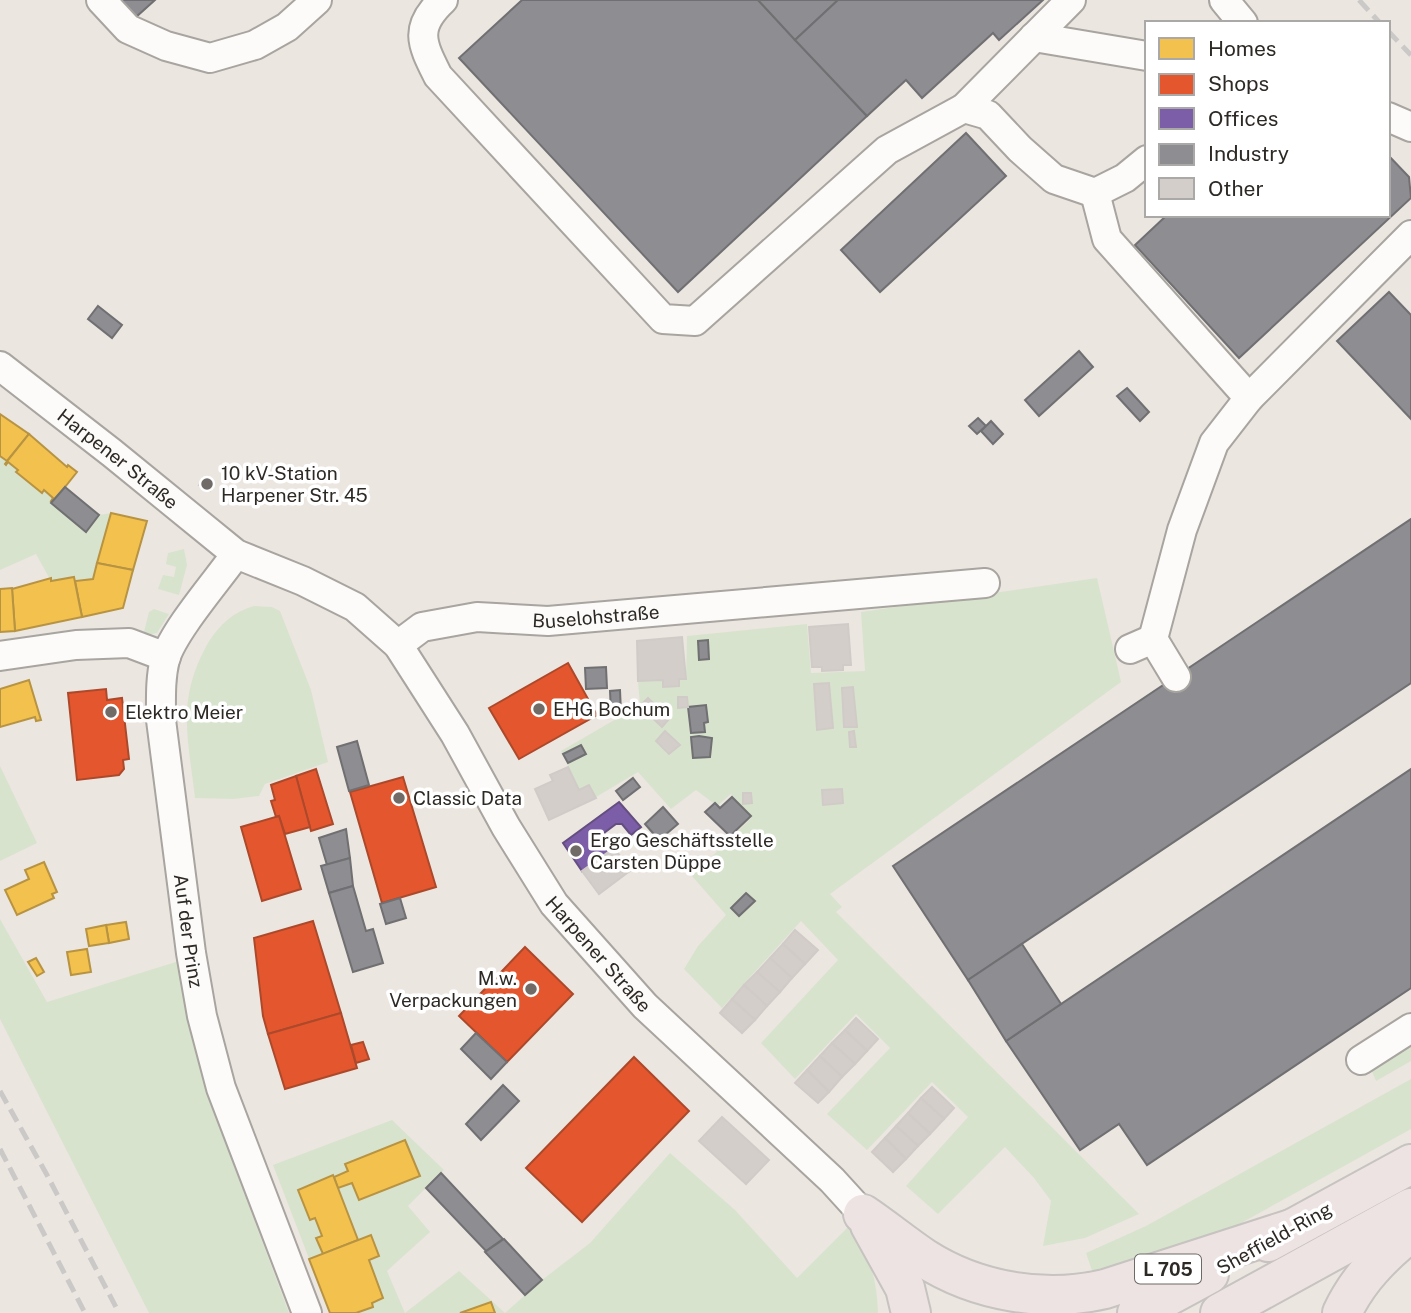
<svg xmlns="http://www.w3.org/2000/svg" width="1411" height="1313" font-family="'Public Sans',sans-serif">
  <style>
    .green { fill: #d8e3ce }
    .homes { fill: #f2c14e; stroke: #b79342; stroke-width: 2 }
    .shops { fill: #e4572e; stroke: #ad492b; stroke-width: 2 }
    .offices { fill: #7b5ea7; stroke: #644e80; stroke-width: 2 }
    .industry { fill: #8d8d92; stroke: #706f71; stroke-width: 2 }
    .building { fill: #d3ceca; stroke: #d1cbc8; stroke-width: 2 }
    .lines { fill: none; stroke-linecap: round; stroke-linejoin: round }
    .minor-casing { stroke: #a8a49f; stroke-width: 32 }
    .highway-casing { stroke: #c6c3c0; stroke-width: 42 }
    .minor { stroke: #fcfbfa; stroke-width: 28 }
    .highway { stroke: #eee3e3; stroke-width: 38 }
    .rail { stroke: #cac9c7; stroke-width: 5; stroke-dasharray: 14 7; stroke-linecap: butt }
    .poi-dot { fill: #706b66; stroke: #fff; stroke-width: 2.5 }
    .labels { text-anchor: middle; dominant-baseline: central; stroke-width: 7; stroke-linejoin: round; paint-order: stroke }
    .shield { fill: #fff; stroke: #6c6966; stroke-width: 2 }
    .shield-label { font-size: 18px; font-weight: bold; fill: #2d2925 }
    .street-label { font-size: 19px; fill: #2d2925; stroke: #fff }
    .poi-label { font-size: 19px; fill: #2d2925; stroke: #fff; text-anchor: start }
  </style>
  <rect width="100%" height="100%" fill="#ece6e0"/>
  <g class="green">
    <path d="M0,456L7,461L6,465L8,462L18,470L16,473L41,493L44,490L53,498L52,503L85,532L99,515L111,513L93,579L75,581L73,577L51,581L36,554L0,570Z"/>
    <path d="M184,549L187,565L179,595L158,589L163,575L174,577L176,567L166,564L168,553Z"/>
    <path d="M1097,578L1121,682L830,894L842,907L836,912L1139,1214L1085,1238L1043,1246L1051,1201L1034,1178L1005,1147L938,1214L906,1186L968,1117L932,1082L867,1150L827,1114L890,1048L856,1014L795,1079L761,1043L838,960L801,921L722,1008L684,969L698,946L726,915L692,876L751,818L731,794L717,806L696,790L671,809L638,772L586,803L561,751L640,705L638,681L686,678L687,636L807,624L811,673L865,671L861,612Z"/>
    <path d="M254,606L272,607L280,611L311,690L328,762L265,784L259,796L234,799L195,798C188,737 176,700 208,643C219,625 233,612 254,606Z"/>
    <path d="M154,609L169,614L157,633L143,636L149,612Z"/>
    <path d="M0,766L37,843L0,861Z"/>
    <path d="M0,919L47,1002L179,961L188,1018L208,1097L289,1313H149L0,1019Z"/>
    <path d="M1411,1044V1061L1376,1081L1370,1067Z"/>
    <path d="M1411,1079V1129L1234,1227L1095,1280L1086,1253L1146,1226Z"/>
    <path d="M392,1120L444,1170L408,1206L430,1232L387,1271L405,1313L459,1271L505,1313L542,1280L590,1243L670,1153L735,1210L797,1278L849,1226C870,1252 877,1280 878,1313H330L273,1165Z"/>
  </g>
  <g class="homes">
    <path d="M0,414L29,434L7,461L0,456Z"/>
    <path d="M29,434L67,467L68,465L77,472L53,502L51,501L53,498L44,490L42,493L16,472L18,470L8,462L6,465L5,464Z"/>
    <path d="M111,513L147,521L133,570L97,563Z"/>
    <path d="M97,563L133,570L123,608L82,617L75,581L93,579Z"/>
    <path d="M74,577L82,617L15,631L12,589L51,578V581Z"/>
    <path d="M12,588L15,631L0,632V589Z"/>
    <path d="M29,680L41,720L36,721L35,717L0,727V689Z"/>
    <path d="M44,862L57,892L52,894L54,898L17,915L5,890L29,879L25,870Z"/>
    <path d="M126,922L129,939L109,943L106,925Z"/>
    <path d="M106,925L109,943L89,946L86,929Z"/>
    <path d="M87,949L91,972L71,975L67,952Z"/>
    <path d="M36,958L44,972L37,976L28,962Z"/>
    <path d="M405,1140L420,1176L359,1200L352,1183L338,1188L334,1177L348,1171L345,1164Z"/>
    <path d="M333,1175L358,1240L323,1254L316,1238L322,1236L315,1218L310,1220L298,1190Z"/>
    <path d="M371,1235L379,1256L369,1260L383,1298L372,1303L373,1307L356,1313H330L309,1259Z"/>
    <path d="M491,1302L495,1313H460Z"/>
  </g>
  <g class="shops">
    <path d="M568,663L597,715L519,759L489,708Z"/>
    <path d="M106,689L107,700L122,698L129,759L123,760L124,769L119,775L77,780L68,693Z"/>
    <path d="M316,769L333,824L311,831L296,776Z"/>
    <path d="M296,776L310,827L285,834L279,816L276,817L271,801L275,800L271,785Z"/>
    <path d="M403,777L436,887L382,903L350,792Z"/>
    <path d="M279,816L301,889L262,901L241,827Z"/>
    <path d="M313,921L341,1013L268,1034L263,1016L254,938Z"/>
    <path d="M525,947L573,994L507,1062L459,1016Z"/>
    <path d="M341,1013L357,1068L285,1089L268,1034Z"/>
    <path d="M363,1042L369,1059L356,1063L351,1045Z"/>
    <path d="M634,1057L689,1111L582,1222L526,1168Z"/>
  </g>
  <path class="offices" d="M619,802L641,827L631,835L622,824H616L604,833L614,848L582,871L563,843Z"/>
  <g class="industry">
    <path d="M120,0H155L136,17Z"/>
    <path d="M522,0H758L867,116L678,292L459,58Z"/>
    <path d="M758,0H838L795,40Z"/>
    <path d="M838,0H1043L999,40L993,33L922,98L906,80L867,116L795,40Z"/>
    <path d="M966,133L1006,176L880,292L841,250Z"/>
    <path d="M1388,155L1409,177L1411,198L1239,358L1135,245L1167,215H1388Z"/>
    <path d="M1389,292L1411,315V419L1337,341Z"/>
    <path d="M98,306L122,325L112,338L88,319Z"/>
    <path d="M1079,351L1093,367L1039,416L1025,400Z"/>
    <path d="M1127,388L1149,412L1140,421L1117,396Z"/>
    <path d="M978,418L986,426L977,434L969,426Z"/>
    <path d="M991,421L1003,434L993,444L981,431Z"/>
    <path d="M65,487L99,515L86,532L51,503Z"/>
    <path d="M1411,519V683L968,980L893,866Z"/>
    <path d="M708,640L709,659L699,660L698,641Z"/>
    <path d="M606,667L607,688L586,689L585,668Z"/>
    <path d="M620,690L621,712L611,713L610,691Z"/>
    <path d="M706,705L708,722L704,723L705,732L691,733L688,707Z"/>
    <path d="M699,736L712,738L710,757L693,758L691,737Z"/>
    <path d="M357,741L369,785L349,791L337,747Z"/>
    <path d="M581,745L586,754L568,763L563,754Z"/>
    <path d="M1411,769V988L1147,1165L1119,1124L1080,1150L1006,1041Z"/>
    <path d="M633,778L640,787L623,800L616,791Z"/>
    <path d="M732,797L751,816L730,836L705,812L715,803L720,808Z"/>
    <path d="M663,807L678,824L659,840L645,824Z"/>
    <path d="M346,829L350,858L327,865L319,838Z"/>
    <path d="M350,858L353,886L329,893L321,866Z"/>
    <path d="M353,886L366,931L373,929L383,963L353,972L329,893Z"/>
    <path d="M746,893L755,901L739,916L731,908Z"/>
    <path d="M400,898L406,918L386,924L380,904Z"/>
    <path d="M1022,944L1061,1004L1006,1041L968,980Z"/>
    <path d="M476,1033L507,1062L491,1079L461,1049Z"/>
    <path d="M503,1085L519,1101L481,1140L466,1124Z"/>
    <path d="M441,1173L503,1239L486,1251L426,1188Z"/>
    <path d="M504,1239L542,1280L525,1295L485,1252Z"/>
  </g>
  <g class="building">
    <path d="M203,478L214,484L210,491L199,485Z"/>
    <path d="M848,624L851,665H843V670L822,671V667H812L809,627Z"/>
    <path d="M682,637L686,679H679V686L663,687V680L638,681L637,641Z"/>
    <path d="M829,683L833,728L817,730L814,684Z"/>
    <path d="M853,687L857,727H844L842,688Z"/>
    <path d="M678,697H687L688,707L678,708Z"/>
    <path d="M648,698L669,719L662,727L640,706Z"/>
    <path d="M665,731L680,745L669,754L656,741Z"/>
    <path d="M854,731L856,747H850L849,732Z"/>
    <path d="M568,767L579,790L589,785L596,798L549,820L535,789L553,781L550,775Z"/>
    <path d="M842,789L843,803L823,805L822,790Z"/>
    <path d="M743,793H751L752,803L743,804Z"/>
    <path d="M614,848L631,870L599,894L582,871Z"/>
    <path d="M795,930L818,950L805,964L783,944Z"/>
    <path d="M783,944L805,964L792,978L770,958Z"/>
    <path d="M770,958L792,978L780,992L757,972Z"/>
    <path d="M757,972L780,992L767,1006L744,985Z"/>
    <path d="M744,985L767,1006L755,1020L732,999Z"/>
    <path d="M732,999L755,1020L742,1033L720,1013Z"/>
    <path d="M856,1018L878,1039L867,1051L845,1030Z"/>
    <path d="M845,1030L867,1051L855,1064L832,1043Z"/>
    <path d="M832,1043L855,1064L842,1077L820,1056Z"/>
    <path d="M820,1056L842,1077L829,1092L807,1070Z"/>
    <path d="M807,1070L829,1092L818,1103L795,1083Z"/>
    <path d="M932,1087L954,1108L944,1119L921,1098Z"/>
    <path d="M921,1098L944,1119L930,1134L908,1113Z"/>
    <path d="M908,1113L930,1134L918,1146L896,1126Z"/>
    <path d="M722,1117L769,1160L746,1184L699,1141Z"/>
    <path d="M896,1126L918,1146L906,1159L885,1138Z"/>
    <path d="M885,1138L906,1159L893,1172L872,1152Z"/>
  </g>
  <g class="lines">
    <defs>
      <g id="minor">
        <path d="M101,0L128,29L166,46L210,58L255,45L287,27L317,0"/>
        <path d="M443,0C413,28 422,44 438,76L663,319L695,321L887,150L964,108L1071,0"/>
        <path d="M1224,0L1243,23"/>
        <path d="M1034,37L1147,56"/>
        <path d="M964,108L988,115L1020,149L1054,179L1095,193L1125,178L1147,160"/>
        <path d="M1388,117L1411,127"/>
        <path d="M1095,193L1107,239L1249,398"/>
        <path id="s1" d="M0,366L112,453L236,554L303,581L355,607L398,645L455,734L506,827L554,904L645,1006L832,1180L863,1214"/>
        <path id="s2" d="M236,554C217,581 174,630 165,659C160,679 161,699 161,720L191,953L202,1016L221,1088L307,1313"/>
        <path d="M1153,639L1182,530L1214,443L1249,398L1411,235"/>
        <path id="s3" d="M398,645L422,627L477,617L548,621L985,583"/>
        <path d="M1130,649L1153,639L1176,677"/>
        <path d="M0,656L76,645L129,643L166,657"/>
        <path d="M1361,1060L1411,1028"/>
      </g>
      <g id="highway">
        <path d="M863,1214C884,1228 903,1244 924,1258C977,1292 1045,1303 1105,1289L1291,1229"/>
        <path d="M870,1225L905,1288L911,1313"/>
        <path d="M1268,1242L1411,1164"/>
        <path d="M1137,1313L1209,1274"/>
        <path d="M1220,1313L1411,1208"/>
        <path d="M1342,1313C1358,1279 1382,1255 1411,1232"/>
      </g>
    </defs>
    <use href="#minor" class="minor-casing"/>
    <use href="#highway" class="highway-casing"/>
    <use href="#minor" class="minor"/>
    <use href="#highway" class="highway"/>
    <g class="rail">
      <path d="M1359,0L1380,23"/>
      <path d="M1388,31L1411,55"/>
      <path d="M0,1091L47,1175L119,1313"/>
      <path d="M0,1149L85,1313"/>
    </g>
  </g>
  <g class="poi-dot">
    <circle cx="207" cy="484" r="7"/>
    <circle cx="539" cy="709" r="7"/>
    <circle cx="111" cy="712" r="7"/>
    <circle cx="399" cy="798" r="7"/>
    <circle cx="576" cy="851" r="7"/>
    <circle cx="531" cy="989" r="7"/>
  </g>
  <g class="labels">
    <rect class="shield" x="1135" y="1254.5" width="66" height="29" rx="5"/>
    <g class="shield-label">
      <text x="1168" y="1269">L 705</text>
    </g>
    <g class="street-label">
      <text stroke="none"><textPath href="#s1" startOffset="150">Harpener Straße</textPath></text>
      <text stroke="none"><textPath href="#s3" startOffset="205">Buselohstraße</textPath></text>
      <text stroke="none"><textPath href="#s2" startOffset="401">Auf der Prinz</textPath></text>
      <text stroke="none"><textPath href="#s1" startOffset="859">Harpener Straße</textPath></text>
      <text transform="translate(1274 1238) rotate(-29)">Sheffield-Ring</text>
    </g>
    <g class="poi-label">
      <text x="221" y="473">10 kV-Station<tspan x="221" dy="22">Harpener Str. 45</tspan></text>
      <text x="553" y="709">EHG Bochum</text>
      <text x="125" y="712">Elektro Meier</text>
      <text x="413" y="798">Classic Data</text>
      <text x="590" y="840">Ergo Geschäftsstelle<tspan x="590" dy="22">Carsten Düppe</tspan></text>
      <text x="517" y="978" text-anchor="end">M.w.<tspan x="517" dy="22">Verpackungen</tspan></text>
    </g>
  </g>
  <rect x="1145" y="21" width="245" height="196" fill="#ffffff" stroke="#aba9a8" stroke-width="2"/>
  <rect x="1159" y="38" width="35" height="21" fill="#f2c14e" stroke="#aba9a8" stroke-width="2"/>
  <text x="1208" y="56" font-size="21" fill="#2d2925">Homes</text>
  <rect x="1159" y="74" width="35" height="21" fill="#e4572e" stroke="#aba9a8" stroke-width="2"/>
  <text x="1208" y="91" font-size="21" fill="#2d2925">Shops</text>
  <rect x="1159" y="108" width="35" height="21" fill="#7b5ea7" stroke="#aba9a8" stroke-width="2"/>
  <text x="1208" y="126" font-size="21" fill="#2d2925">Offices</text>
  <rect x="1159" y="144" width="35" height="21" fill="#8d8d92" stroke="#aba9a8" stroke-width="2"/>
  <text x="1208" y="161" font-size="21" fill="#2d2925">Industry</text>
  <rect x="1159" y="178" width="35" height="21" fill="#d3ceca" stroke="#aba9a8" stroke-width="2"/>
  <text x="1208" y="196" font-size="21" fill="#2d2925">Other</text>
</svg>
